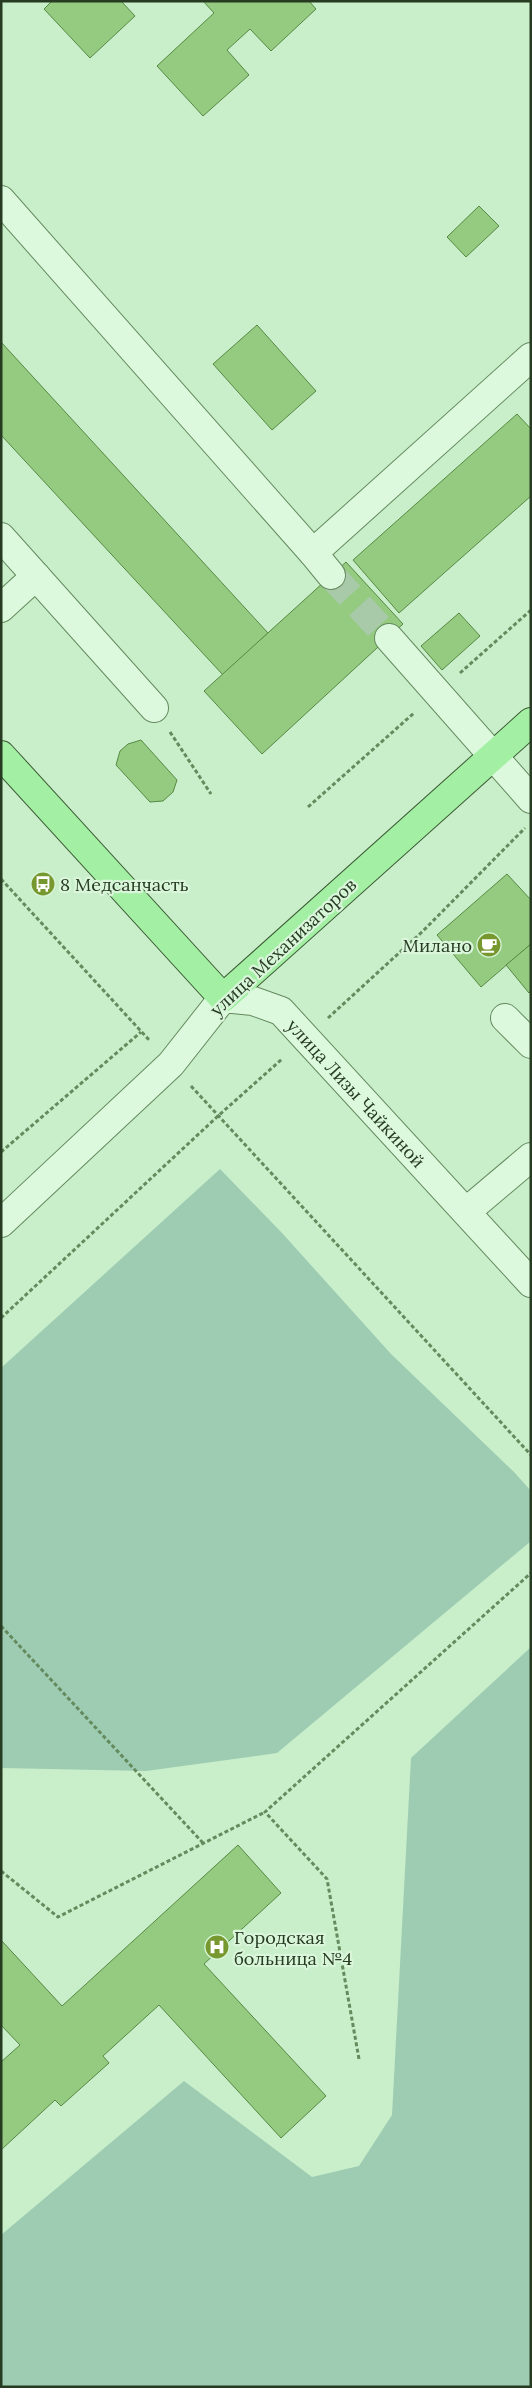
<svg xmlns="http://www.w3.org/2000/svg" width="532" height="2388" font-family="Lora,serif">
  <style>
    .green { fill: #9dccb2 }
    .building { fill: #94cb80; stroke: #578944 }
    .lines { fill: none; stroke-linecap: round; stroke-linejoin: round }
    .minor-tunnel { stroke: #a8caa8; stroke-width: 28; stroke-dasharray: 28 14; stroke-linecap: butt }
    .minor-casing { stroke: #648a5e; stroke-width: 30 }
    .major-casing { stroke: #3a5932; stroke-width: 30 }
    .path { stroke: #648a5e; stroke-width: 3; stroke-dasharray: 4 2.5; stroke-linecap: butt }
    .minor { stroke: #ddf9dd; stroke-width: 28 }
    .major { stroke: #a3efa4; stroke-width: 28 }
    .labels { text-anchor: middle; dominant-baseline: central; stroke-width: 4.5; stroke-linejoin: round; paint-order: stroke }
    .poi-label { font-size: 18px; fill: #263b21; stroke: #d9f6da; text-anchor: start }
    .street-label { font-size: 18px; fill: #263b21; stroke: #d9f6da }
  </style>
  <rect width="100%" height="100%" fill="#c9eeca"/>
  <g class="green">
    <path d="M220,1169L282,1233L391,1354L514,1472L531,1491V1541L277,1753L146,1771L1,1768V1368Z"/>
    <path d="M531,1647V2387H1V2235L184,2081L312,2177L359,2166L392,2115L411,1758Z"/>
  </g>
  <g class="building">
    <path d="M52,1H121L135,16L90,58L44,9Z"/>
    <path d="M203,1H309L316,9L271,51L250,29L227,50L249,75L203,116L157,66L214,13Z"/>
    <path d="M479,206L499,226L466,257L447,237Z"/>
    <path d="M257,325L316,391L272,430L213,364Z"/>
    <path d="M1,342L268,633L223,675L1,435Z"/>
    <path d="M517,414L531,429V496L399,613L353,560Z"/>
    <path d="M346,562L403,624L262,754L204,691Z"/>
    <path d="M459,613L480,636L442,670L421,646Z"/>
    <path d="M141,740L177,780L173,792L163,801L150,802L116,765L120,751L128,744Z"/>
    <path d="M507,874L531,900V944L481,987L437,935Z"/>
    <path d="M531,944V991L529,993L506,965Z"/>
    <path d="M238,1845L281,1893L204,1964L326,2096L281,2138L159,2005L103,2056L109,2063L61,2106L55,2100L1,2150V2062L20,2045L1,2025V1940L62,2006Z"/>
  </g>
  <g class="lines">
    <path class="minor-tunnel" d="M331,575L389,638"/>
    <defs>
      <g id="minor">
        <path d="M1,200L313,553"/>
        <path d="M1,537L154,708"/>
        <path d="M331,575L313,553L531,357"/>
        <path d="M1,608L36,576"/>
        <path d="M389,638L531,799"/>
        <path d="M505,1018L531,1044"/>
        <path d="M467,1211L531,1157"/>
        <path id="s1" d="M1,1223L171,1064L223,998L253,1001L281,1011L531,1283"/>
      </g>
      <path id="major" d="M1,755L223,998L531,722"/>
    </defs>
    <use href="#minor" class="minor-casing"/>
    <use href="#major" class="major-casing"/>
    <g class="path">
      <path d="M460,673L531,610"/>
      <path d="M170,732L211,794"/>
      <path d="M308,807L414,713"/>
      <path d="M1,879L150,1041"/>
      <path d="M328,1018L423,931L525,828"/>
      <path d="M191,1086L531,1455"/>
      <path d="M1,1152L141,1032"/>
      <path d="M1,1318L218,1116L282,1059"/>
      <path d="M1,1626L203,1843"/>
      <path d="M1,1871L58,1917L265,1812"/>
      <path d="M359,2059L327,1879L265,1812L531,1573"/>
    </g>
    <use href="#minor" class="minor"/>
    <use href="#major" class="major"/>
  </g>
  <defs>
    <symbol id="bus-disc" viewBox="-11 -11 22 22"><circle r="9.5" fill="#77982f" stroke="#d9f6da"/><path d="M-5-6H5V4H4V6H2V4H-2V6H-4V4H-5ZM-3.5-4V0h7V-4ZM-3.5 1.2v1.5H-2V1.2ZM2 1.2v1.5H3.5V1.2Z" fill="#fff"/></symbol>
    <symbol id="cafe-disc" viewBox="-11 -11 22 22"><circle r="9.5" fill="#77982f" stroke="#d9f6da"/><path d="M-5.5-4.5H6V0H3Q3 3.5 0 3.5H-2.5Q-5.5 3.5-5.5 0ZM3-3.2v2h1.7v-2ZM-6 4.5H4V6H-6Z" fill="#fff"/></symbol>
    <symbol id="hospital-disc" viewBox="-11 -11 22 22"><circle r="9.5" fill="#77982f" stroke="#d9f6da"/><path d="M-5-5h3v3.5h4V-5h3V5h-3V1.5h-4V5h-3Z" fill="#fff"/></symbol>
  </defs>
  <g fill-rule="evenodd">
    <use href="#bus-disc" x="29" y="870" width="28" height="28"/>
    <use href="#cafe-disc" x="475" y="931" width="28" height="28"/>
    <use href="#hospital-disc" x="203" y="1933" width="28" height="28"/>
  </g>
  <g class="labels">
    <g class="poi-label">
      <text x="60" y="884">8 Медсанчасть</text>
      <text x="472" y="945" text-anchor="end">Милано</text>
      <text x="234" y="1937">Городская<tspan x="234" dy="21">больница №4</tspan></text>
    </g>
    <g class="street-label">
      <text transform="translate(283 947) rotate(-43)">улица Механизаторов</text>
      <text stroke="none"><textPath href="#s1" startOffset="488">улица Лизы Чайкиной</textPath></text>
    </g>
  </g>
  <rect width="532" height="2388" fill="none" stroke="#263b21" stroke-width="5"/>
</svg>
